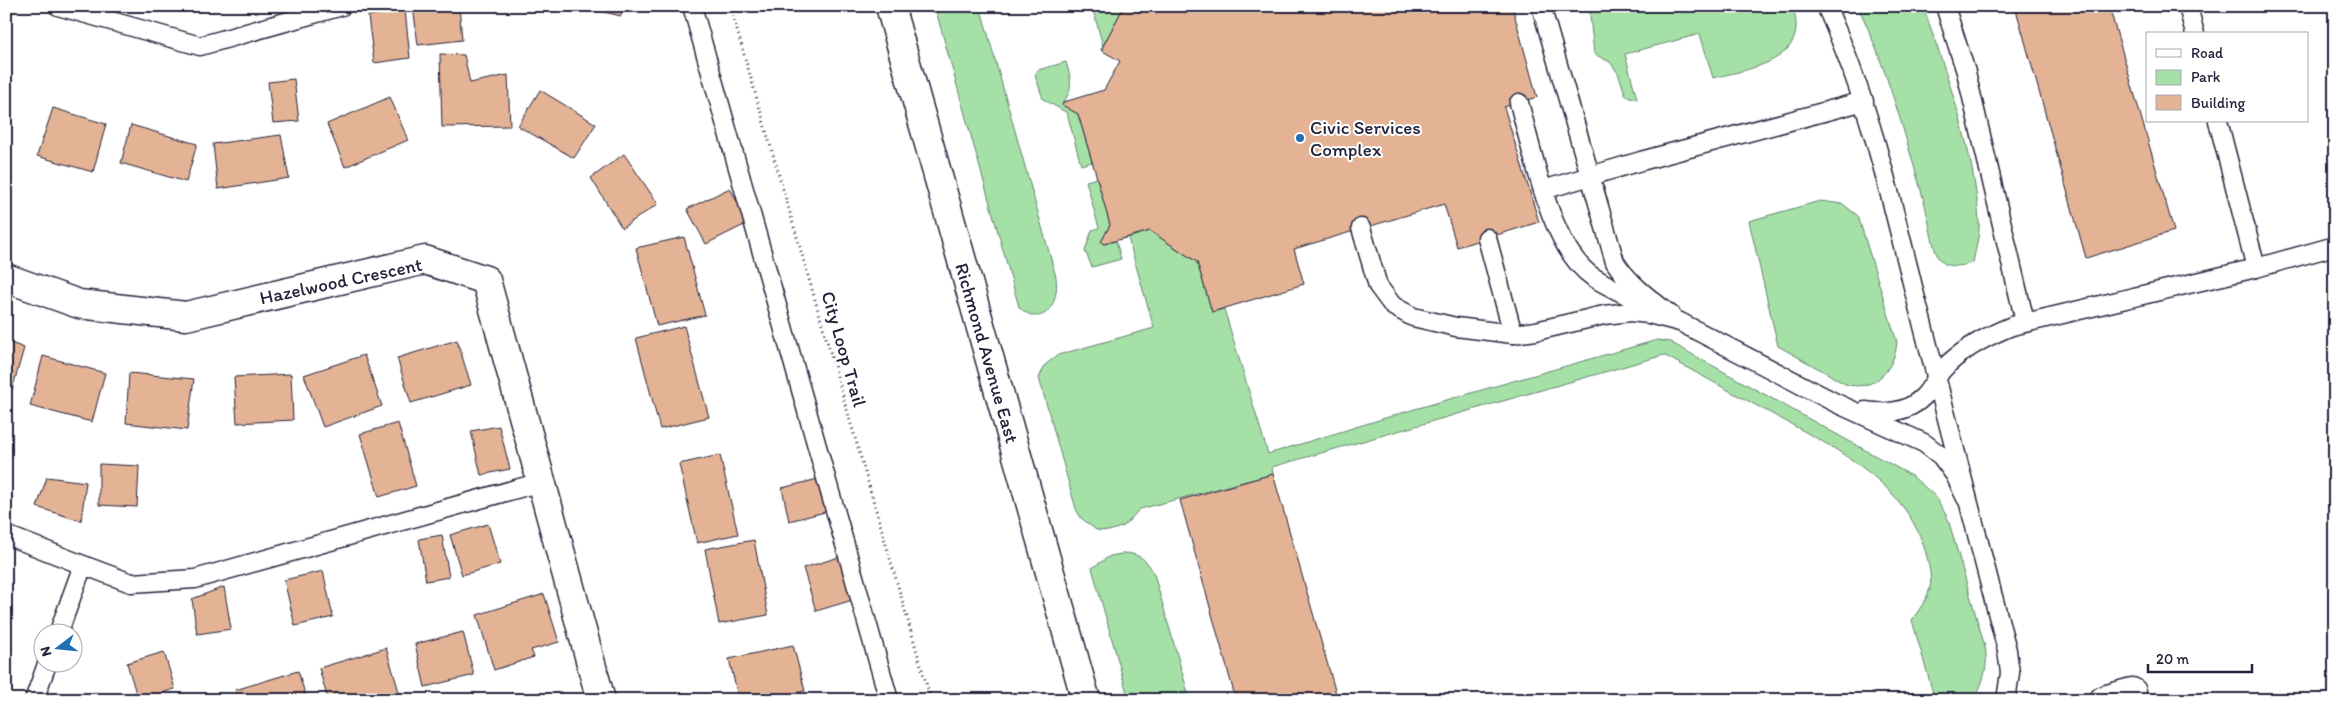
<svg xmlns="http://www.w3.org/2000/svg" width="2341" height="706" font-family="Itim,sans-serif">
  <style>
    .green { fill: #a5e1a6; stroke: #648270 }
    .building { fill: #e4b395; stroke: #22223b }
    .lines { fill: none; stroke-linecap: round; stroke-linejoin: round }
    .service-casing { stroke: #22223b; stroke-width: 21 }
    .minor-casing { stroke: #22223b; stroke-width: 31 }
    .secondary-casing { stroke: #22223b; stroke-width: 31 }
    .path { stroke: #22223b; stroke-width: 3; stroke-dasharray: 1 4; stroke-linecap: butt }
    .service { stroke: #fff; stroke-width: 18 }
    .minor { stroke: #fff; stroke-width: 28 }
    .secondary { stroke: #fff; stroke-width: 28 }
    .poi-dot { fill: #1f6fb2; stroke: #fff; stroke-width: 2 }
    .labels { text-anchor: middle; dominant-baseline: central; stroke-width: 4; stroke-linejoin: round; paint-order: stroke }
    .poi-label { font-size: 19px; fill: #22223b; stroke: #fff; text-anchor: start }
    .street-label { font-size: 19px; fill: #22223b; stroke: #fff }
  </style>
  <rect width="100%" height="100%" fill="#fff"/>
  <filter id="ink" filterUnits="userSpaceOnUse"><feTurbulence type="fractalNoise" baseFrequency=".02" numOctaves="2"/><feDisplacementMap in="SourceGraphic" scale="10" xChannelSelector="R" yChannelSelector="G"/><feConvolveMatrix kernelMatrix="1 2 1 2 8 2 1 2 1" color-interpolation-filters="sRGB"/></filter>
  <g filter="url(#ink)">
    <g class="green">
      <path d="M938,6H980L1056,277C1060,302 1044,331 1019,307L936,11Z"/>
      <path d="M1092,6H1124L1103,46Z"/>
      <path d="M1589,6H1792C1813,61 1749,69 1713,78L1700,34L1625,54L1637,99L1626,96L1618,73L1610,62L1594,54Z"/>
      <path d="M1858,6H1923C1946,72 1975,152 1979,222C1980,235 1975,250 1973,263C1961,266 1946,270 1938,257C1932,247 1927,208 1922,194C1904,131 1886,66 1858,6Z"/>
      <path d="M1066,62C1071,79 1074,90 1062,104L1078,114L1092,162L1081,165L1067,113L1043,99L1035,75L1038,70Z"/>
      <path d="M1097,178L1110,225L1101,242L1104,244L1116,241L1121,259L1092,267L1085,251L1092,230L1099,228L1086,181Z"/>
      <path d="M1820,201L1843,204L1858,216L1897,342C1895,368 1875,393 1845,384C1839,381 1832,376 1825,372C1810,364 1794,355 1778,346L1749,221Z"/>
      <path d="M1150,231L1197,262L1212,312L1224,309L1268,454L1408,411L1657,340L1670,342L1912,476L1936,497L1948,519L1985,647C1989,666 1983,683 1974,700H1935L1912,620C1918,611 1926,601 1929,591C1933,581 1929,567 1927,557C1908,482 1836,449 1774,415C1737,395 1700,375 1664,355L1272,467L1273,474L1140,509L1124,526L1109,531L1096,530L1081,518L1076,509L1039,378L1045,365L1058,355L1154,328L1128,238Z"/>
      <path d="M1127,553C1141,555 1148,561 1154,574L1190,700H1129L1092,568L1110,556Z"/>
    </g>
    <g class="building">
      <path d="M413,6H459L462,40L418,45Z"/>
      <path d="M578,6H623L621,16Z"/>
      <path d="M1124,6H1479L1480,10L1491,6H1512L1537,97L1504,107L1539,222L1457,247L1444,204L1294,249L1304,284L1212,312L1197,262L1150,231L1104,244L1101,242L1110,225L1097,178L1078,114L1062,105L1064,102L1104,90L1120,61L1101,50Z"/>
      <path d="M2015,6H2109L2174,231L2086,258Z"/>
      <path d="M405,10L410,58L374,63L368,16Z"/>
      <path d="M440,54L464,55L470,83L508,75L510,126L442,127Z"/>
      <path d="M294,79L299,121L273,123L268,82Z"/>
      <path d="M540,90L596,124L574,158L518,126Z"/>
      <path d="M390,97L408,140L345,167L327,124Z"/>
      <path d="M53,108L106,124L93,172L37,156Z"/>
      <path d="M131,125L197,144L186,182L121,163Z"/>
      <path d="M281,135L289,178L218,189L213,144Z"/>
      <path d="M624,154L658,204L622,228L591,178Z"/>
      <path d="M730,188L748,223L706,244L687,209Z"/>
      <path d="M684,237L705,315L657,326L636,248Z"/>
      <path d="M684,326L709,417L660,429L636,338Z"/>
      <path d="M457,340L471,385L411,403L397,358Z"/>
      <path d="M6,341L24,348L12,390L6,388Z"/>
      <path d="M364,355L382,406L323,427L304,375Z"/>
      <path d="M43,356L105,373L92,422L30,406Z"/>
      <path d="M129,373L194,379L187,430L126,423Z"/>
      <path d="M291,374L293,420L237,423L234,377Z"/>
      <path d="M398,423L416,486L379,497L360,434Z"/>
      <path d="M499,426L510,469L481,475L471,431Z"/>
      <path d="M720,455L738,534L697,543L679,464Z"/>
      <path d="M99,464L139,466L137,507L99,505Z"/>
      <path d="M1273,474L1335,690L1337,700H1236L1180,500Z"/>
      <path d="M47,477L86,482L81,521L37,507Z"/>
      <path d="M822,478L829,511L789,521L782,488Z"/>
      <path d="M488,524L500,564L462,575L450,535Z"/>
      <path d="M442,535L449,577L426,581L419,539Z"/>
      <path d="M754,540L768,615L719,624L705,549Z"/>
      <path d="M843,556L856,599L816,611L803,568Z"/>
      <path d="M323,571L333,617L295,626L284,580Z"/>
      <path d="M224,587L231,629L197,634L192,599Z"/>
      <path d="M544,594L559,642L531,650L534,657L494,670L477,615Z"/>
      <path d="M463,632L474,675L425,687L415,644Z"/>
      <path d="M793,645L805,691L762,700H739L729,659Z"/>
      <path d="M386,648L400,695L384,700H328L319,668Z"/>
      <path d="M164,652L175,689L138,700L127,663Z"/>
      <path d="M298,671L307,700H238L235,690Z"/>
    </g>
    <g class="lines">
      <defs>
        <g id="service">
          <path d="M58,6L200,46L342,6"/>
          <path d="M692,6L889,700"/>
          <path d="M1541,6L1615,262C1630,285 1650,299 1672,316"/>
          <path d="M1826,6C1868,98 1891,197 1915,295C1946,414 1976,532 2007,650L2010,673L2006,700"/>
          <path d="M1945,6L1966,72L2025,322"/>
          <path d="M2188,6L2195,34"/>
          <path d="M1519,103C1533,152 1550,248 1593,277C1609,287 1627,295 1644,304"/>
          <path d="M2218,121L2256,268"/>
          <path d="M1543,190L1641,161L1864,101"/>
          <path d="M1361,228L1378,286L1393,306L1413,317L1456,327L1513,334L1536,331L1604,315L1630,312L1649,314L1680,322L1836,403L1924,443L1941,456L1955,475L1966,498"/>
          <path d="M1487,238L1513,334"/>
          <path d="M1865,411C1886,414 1907,413 1923,397C1931,389 1936,377 1943,369C1962,349 1987,336 2012,326L2256,268L2335,246"/>
          <path d="M6,535L83,565"/>
          <path d="M58,634L83,565L131,583L195,579L541,482"/>
          <path d="M34,700L47,664"/>
        </g>
        <g id="minor">
          <path d="M6,278L79,304L186,316L425,260L486,280L601,700"/>
          <path d="M2104,700L2132,692"/>
        </g>
        <path id="secondary" d="M890,6L1086,700"/>
      </defs>
      <use href="#service" class="service-casing"/>
      <use href="#minor" class="minor-casing"/>
      <use href="#secondary" class="secondary-casing"/>
      <path class="path" d="M730,6L931,700"/>
      <use href="#service" class="service"/>
      <use href="#minor" class="minor"/>
      <use href="#secondary" class="secondary"/>
    </g>
  </g>
  <circle class="poi-dot" cx="1300" cy="138" r="5"/>
  <g class="labels">
    <g class="poi-label">
      <text x="1310" y="127">Civic Services<tspan x="1310" dy="22">Complex</tspan></text>
    </g>
    <g class="street-label">
      <text transform="translate(341 281) rotate(-12)">Hazelwood Crescent</text>
      <text transform="translate(844 349) rotate(74)">City Loop Trail</text>
      <text transform="translate(987 353) rotate(74)">Richmond Avenue East</text>
    </g>
  </g>
  <rect width="2341" height="706" fill="none" stroke="#fff" stroke-width="25"/>
  <rect x="12" y="12" width="2316" height="681" fill="none" stroke="#22223b" stroke-width="2" filter="url(#ink)"/>
  <rect x="2146" y="32" width="162" height="90" fill="#ffffff" stroke="#a7a7b1"/>
  <rect x="2156" y="49" width="25" height="8" fill="#ffffff" stroke="#a7a7b1"/>
  <text x="2191" y="58" font-size="15" fill="#22223b">Road</text>
  <rect x="2156" y="70" width="25" height="15" fill="#a5e1a6" stroke="#a7a7b1"/>
  <text x="2191" y="82" font-size="15" fill="#22223b">Park</text>
  <rect x="2156" y="95" width="25" height="15" fill="#e4b395" stroke="#a7a7b1"/>
  <text x="2191" y="108" font-size="15" fill="#22223b">Building</text>
  <g transform="translate(58 648) rotate(254)"><circle r="24" fill="#ffffff" stroke="#a7a7b1"/>
  <path d="M0-4L9 19L0 12L-9 19Z" fill="#1f6fb2"/>
  <text y="-8" font-size="14" font-weight="bold" text-anchor="middle" fill="#22223b">N</text>
  </g>
  <path d="M2148 664v8h104v-8" fill="none" stroke="#22223b" stroke-width="2.5"/>
  <text x="2156" y="664" font-size="15" fill="#22223b" stroke="#ffffff" stroke-width="4" paint-order="stroke">20 m</text>
</svg>
